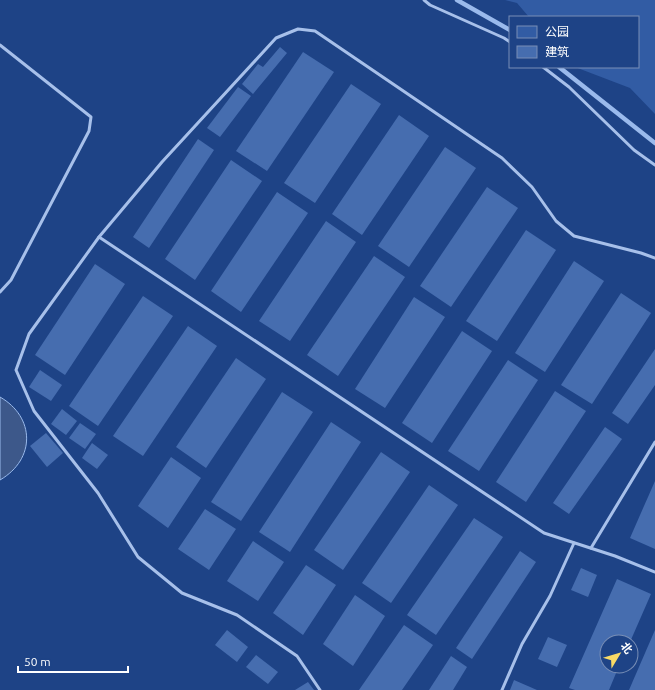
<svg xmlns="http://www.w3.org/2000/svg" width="655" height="690" font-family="Ubuntu,'Noto Sans SC',sans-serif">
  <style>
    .green { fill: #325ca4 }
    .water { fill: #3d588a; stroke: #9abaec }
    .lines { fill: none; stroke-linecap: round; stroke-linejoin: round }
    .stream { stroke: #9abaec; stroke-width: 4.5 }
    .building { fill: #466daf }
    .lane { stroke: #a7c0ea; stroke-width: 3 }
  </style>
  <rect width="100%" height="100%" fill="#1e4386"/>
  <path class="green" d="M505,0H655V114L630,88L575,67H638V17H529L517,3Z"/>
  <path class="water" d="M0,397C35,417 36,459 0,480Z"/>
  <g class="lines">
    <g class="stream">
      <path d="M457,0L510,30"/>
      <path d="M559,67L655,143"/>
    </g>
  </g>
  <g class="building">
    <path d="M280,47L287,53L253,94L242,84L258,64L263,67Z"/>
    <path d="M303,52L334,72L267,171L236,151Z"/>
    <path d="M351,84L381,104L315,203L284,183Z"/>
    <path d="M238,87L251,96L220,137L207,128Z"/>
    <path d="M399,115L429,136L362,235L332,214Z"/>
    <path d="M198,139L214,150L149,248L133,237Z"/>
    <path d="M445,147L476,168L409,267L378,246Z"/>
    <path d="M231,160L262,181L195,280L165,259Z"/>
    <path d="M487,187L518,208L451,307L420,286Z"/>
    <path d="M277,192L308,213L241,312L211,291Z"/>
    <path d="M326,221L356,242L290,341L259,321Z"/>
    <path d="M526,230L556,250L497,341L466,321Z"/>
    <path d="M374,256L405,277L338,376L307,355Z"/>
    <path d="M574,261L604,281L545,372L515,353Z"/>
    <path d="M95,264L125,284L65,375L35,355Z"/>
    <path d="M621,293L651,313L592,404L561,385Z"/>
    <path d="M143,296L173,316L98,426L69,406Z"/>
    <path d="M414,297L445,317L385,408L355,389Z"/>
    <path d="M188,326L217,346L143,456L113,436Z"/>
    <path d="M462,331L492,351L432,443L402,423Z"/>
    <path d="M655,349V385L628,424L612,413Z"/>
    <path d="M236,358L266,379L206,468L176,447Z"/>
    <path d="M508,360L538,380L479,471L448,451Z"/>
    <path d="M40,370L62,385L51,401L29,387Z"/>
    <path d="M555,391L586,411L526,502L496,482Z"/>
    <path d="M282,392L313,412L241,521L211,502Z"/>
    <path d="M62,409L77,421L66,435L51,424Z"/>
    <path d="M331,422L361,442L290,552L259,532Z"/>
    <path d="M80,423L96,434L85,449L69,438Z"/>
    <path d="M605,427L622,439L569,514L553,503Z"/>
    <path d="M46,433L63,453L47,467L30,446Z"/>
    <path d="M92,443L108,455L97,469L82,458Z"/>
    <path d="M381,452L410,472L343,570L314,550Z"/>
    <path d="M171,457L201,478L168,528L138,506Z"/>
    <path d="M655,481V549L630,538Z"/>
    <path d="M429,485L458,505L391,603L362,583Z"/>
    <path d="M205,509L236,529L209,570L178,549Z"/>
    <path d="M474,518L503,537L436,635L407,615Z"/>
    <path d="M253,541L284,562L258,601L227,581Z"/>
    <path d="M520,551L536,562L472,659L456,648Z"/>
    <path d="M306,565L336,585L303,635L273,613Z"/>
    <path d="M581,568L597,575L588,597L571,590Z"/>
    <path d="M617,579L651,594L630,642H607V666H619L609,690H575L569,688Z"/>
    <path d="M355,595L385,616L353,666L323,644Z"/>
    <path d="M404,625L433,645L402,690H359Z"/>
    <path d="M227,630L248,647L237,662L215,645Z"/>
    <path d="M655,630V690H629Z"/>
    <path d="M548,637L567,645L557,667L538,659Z"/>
    <path d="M256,655L278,672L268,684L246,667Z"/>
    <path d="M451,656L467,667L453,690H429Z"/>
    <path d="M514,680L537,690H510Z"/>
    <path d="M308,682L314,690H295Z"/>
  </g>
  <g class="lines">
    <g class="lane">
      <path d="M424,0L430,5L504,38L510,42"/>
      <path d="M0,45L91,117L89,131L11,280L0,292"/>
      <path d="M543,67L569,87L634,150L655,165"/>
      <path d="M99,237L544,533L615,556L655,572"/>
      <path d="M591,548L655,442"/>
      <path d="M320,690L297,656L237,615L182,593L138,557L98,493L34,411L16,370L29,334L99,237L162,162L276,38L298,29L315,31L502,158L532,187L556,221L574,236L641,253L655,258"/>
      <path d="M502,690L522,644L550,596L574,543"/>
    </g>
  </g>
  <rect x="509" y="16" width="130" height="52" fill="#1e4386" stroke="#788eb6"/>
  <rect x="517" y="26" width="20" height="12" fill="#325ca4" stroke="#788eb6"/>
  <text x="545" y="36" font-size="12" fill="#ffffff">公园</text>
  <rect x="517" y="46" width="20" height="12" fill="#466daf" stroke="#788eb6"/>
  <text x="545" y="56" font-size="12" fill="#ffffff">建筑</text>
  <g transform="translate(619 654) rotate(52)"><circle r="19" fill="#1e4386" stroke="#788eb6"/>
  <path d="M0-3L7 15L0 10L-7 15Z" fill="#f9da66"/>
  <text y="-6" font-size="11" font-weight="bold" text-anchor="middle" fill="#ffffff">北</text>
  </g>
  <path d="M18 666v6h110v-6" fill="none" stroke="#ffffff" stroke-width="2"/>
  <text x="24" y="666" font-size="12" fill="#ffffff" stroke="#1e4386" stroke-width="3" paint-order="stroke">50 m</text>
</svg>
